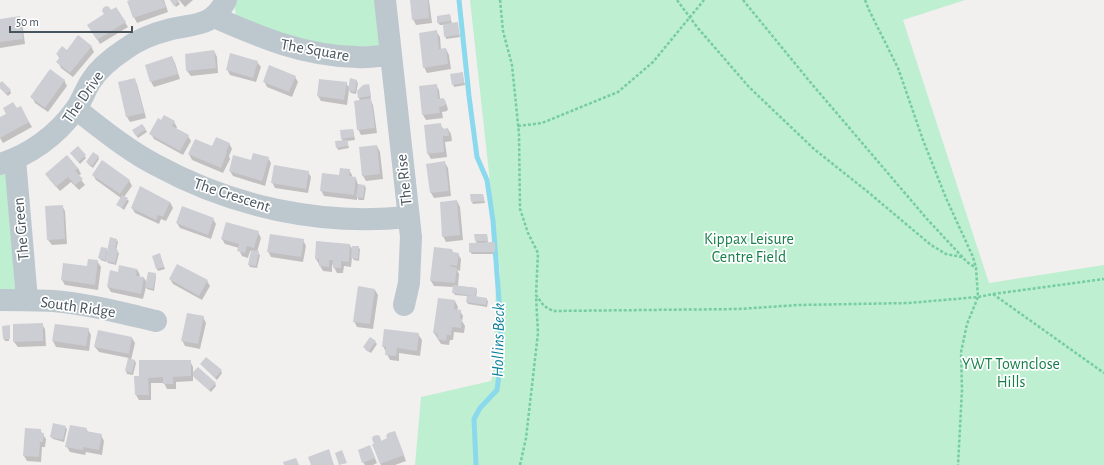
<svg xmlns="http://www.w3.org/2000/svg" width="1104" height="465" font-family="'Alegreya Sans',sans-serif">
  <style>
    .green { fill: #bdefd0 }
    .shadow { fill: #0003 }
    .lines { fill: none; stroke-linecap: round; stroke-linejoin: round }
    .stream { stroke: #8ad9ec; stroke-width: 5 }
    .building { fill: #ccced4 }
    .path { stroke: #75cda1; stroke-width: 2.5; stroke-dasharray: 3 2; stroke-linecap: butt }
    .minor { stroke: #bdc7ce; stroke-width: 22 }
    .labels { text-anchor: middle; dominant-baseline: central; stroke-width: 3.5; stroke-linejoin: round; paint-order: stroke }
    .street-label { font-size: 16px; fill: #47535d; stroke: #fff }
    .park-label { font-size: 16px; fill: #177f4a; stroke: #fff }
    .water-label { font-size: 17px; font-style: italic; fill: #0c7f9c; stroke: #fff }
  </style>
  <rect width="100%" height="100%" fill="#f2efef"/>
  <g class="green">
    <path d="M234,0H380L383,40L377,47L302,44L236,15L234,6Z"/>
    <path d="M470,0H965L903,20L989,283L1104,265V465H415L421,397L491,381L493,374L496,286H500V273Z"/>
    <path d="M0,173L7,175L15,289L12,292L0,294Z"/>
  </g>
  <g class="shadow">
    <path d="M133,0H164L168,12L137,23L134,17Z"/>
    <path d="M171,0H177L180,4L176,7Z"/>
    <path d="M179,0H193L185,7Z"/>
    <path d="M411,0H429L432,23L416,25L413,19Z"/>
    <path d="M116,8L128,27L100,44L89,25Z"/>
    <path d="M450,15L452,24L457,23L458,26L460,37L446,39L444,25H440L438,23Z"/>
    <path d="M19,17L22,22L25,44L0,48V20Z"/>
    <path d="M436,31L440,37L441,50L446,49L449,55L451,69L427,73L424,67Z"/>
    <path d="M91,46L94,52L73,77L61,68L58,62L60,59L57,54Z"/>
    <path d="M214,51L217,57L218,73L191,76L187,71Z"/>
    <path d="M172,57L175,63L180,79L154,87L151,82Z"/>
    <path d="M257,62L261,67L256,82L230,75L227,69Z"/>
    <path d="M462,73L465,85L454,87L453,84Z"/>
    <path d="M295,77L298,82L292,97L267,87L264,81Z"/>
    <path d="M134,79L137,84L146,118L130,122L127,117L119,83Z"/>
    <path d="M64,80L67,86L48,112L35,103L32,97Z"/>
    <path d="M356,80L358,83L356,94L351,93L349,90L347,105L321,101L318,96L346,83L350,89Z"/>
    <path d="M0,84L10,90L11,93L8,96L0,88Z"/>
    <path d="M369,85L371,98L370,99L373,105L377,133L361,135L358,129L360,101L359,98Z"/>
    <path d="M436,85L439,90L440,99L445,101L448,109L447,111L442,112L443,118L426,120L423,115L420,87Z"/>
    <path d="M20,107L32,127L3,143L0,138V119Z"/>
    <path d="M174,122L177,127L176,129L188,136L191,141L183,155L154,139L151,134Z"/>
    <path d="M440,124L444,130L448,129L451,134L452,141L445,142L447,157L431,159L428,154L425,126Z"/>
    <path d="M142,125L147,132L138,138L133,131Z"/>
    <path d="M353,130L355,140L347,141L349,148L338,150L337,147L343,142L342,139Z"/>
    <path d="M229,143L232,149L229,156L230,159L223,173L192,160L189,154Z"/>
    <path d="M377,146L380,152L383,179L366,181L363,176Z"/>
    <path d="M78,148L86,158L80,164L73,155Z"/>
    <path d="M98,156L99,159L93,168L89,165L87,162Z"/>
    <path d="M268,158L271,163L265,186L233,176L230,171L252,162Z"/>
    <path d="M445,163L448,168L451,196L434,198L431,193Z"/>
    <path d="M78,168L81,174L78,176L85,185L79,190L71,182L60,191L49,179Z"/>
    <path d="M349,170L352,175V178H356L358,185L365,186L366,188L364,200H359L357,197V200L324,196L321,190Z"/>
    <path d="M308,172L311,177L308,193L275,188L272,182Z"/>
    <path d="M93,175L129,180L132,186L124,197L129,201L124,210L118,205L121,198L96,180Z"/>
    <path d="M483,195L485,203L473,204L472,202Z"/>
    <path d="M457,201L460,207L463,240L446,242L443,236Z"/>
    <path d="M170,202L173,208L166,221L161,219L159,224L135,213L132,208Z"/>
    <path d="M62,206L65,211L67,244L52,245L48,240L46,207Z"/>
    <path d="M213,219L216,224L211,239L180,228L177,223Z"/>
    <path d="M258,232L261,238L257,252L260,255L257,268L250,267L249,265L252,251H250L248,258L242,256L239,250V248L225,244L222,239Z"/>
    <path d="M487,235L488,244L494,243L495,246L496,254H472L470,252V244H477L476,241Z"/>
    <path d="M117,240L118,242L116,251L119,253L116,265L108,263L106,260V262L101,260L99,258L106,249L108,253Z"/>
    <path d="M303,240L306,246L303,262L271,257L268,251Z"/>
    <path d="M350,245L353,251L358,247L360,249L359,261L354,260L352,257L351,267L344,266L343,273H337L332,264V272L323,271L316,259Z"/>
    <path d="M452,250L454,254H458L461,259L460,271L457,270L459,274L458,286L476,288L477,291L476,298L486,299L488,301L487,307L468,304L467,302V296L455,295L453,292L454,287L434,286L431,281Z"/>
    <path d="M160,255L165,269L158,271L157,269Z"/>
    <path d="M97,261L101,267L98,290L65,285L62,280L64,264L88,267Z"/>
    <path d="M137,269L140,275L139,277L144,278L147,283L155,274L156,277L154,291L147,289L146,287L143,299L111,292L108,287Z"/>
    <path d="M170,279L207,281L210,286L202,300L173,284Z"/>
    <path d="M375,290L378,295L373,329L357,327L354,321Z"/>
    <path d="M455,301L458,307L457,311H460L463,316L462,321L465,326L464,333L454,332L453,340H450L449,345L441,344L434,333Z"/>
    <path d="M203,317L206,323L200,349L185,346L182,340Z"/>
    <path d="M42,324L45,329L46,346L18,347L14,342Z"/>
    <path d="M55,325L88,329L91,335L89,351L56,347L53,341Z"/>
    <path d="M9,328V341H5L4,339Z"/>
    <path d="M418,334L422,340L420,356L399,353V361L390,360L383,346Z"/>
    <path d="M132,338L135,343L131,360L135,361L136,363L133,375L127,374L126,371L129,358L99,352L95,347Z"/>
    <path d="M375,342L377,344L371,353L366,350L364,347Z"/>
    <path d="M190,361L193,367V373L215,383L216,386L211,392L195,378L193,375V381L176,382V389H167L164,383H151V400H139L136,395L135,377Z"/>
    <path d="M201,364L221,371L222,373L217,380Z"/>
    <path d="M65,427L67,429L64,442L53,439L51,437Z"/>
    <path d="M86,429L89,433L101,435L104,441L102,455L86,452L85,455L70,452L67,447Z"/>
    <path d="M40,430L46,439L45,447H42L41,462L27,461L24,456Z"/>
    <path d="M379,437L382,442L397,437L406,461L395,465H381L373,445L375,444Z"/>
    <path d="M370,446L377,463L373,465H365L363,462Z"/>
  </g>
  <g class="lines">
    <path class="stream" d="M459,0L469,96L477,157L487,180L493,221L501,327L500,367L497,390L480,408L474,419L476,465"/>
  </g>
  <g class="building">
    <path d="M130,0H163L166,7L133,18L127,1Z"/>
    <path d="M170,0H178L179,1L174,6Z"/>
    <path d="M410,0H428L429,18L412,20Z"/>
    <path d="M106,6L109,7L111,10L116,7L126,22L97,40L87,25L104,14L102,11L103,8Z"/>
    <path d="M450,14L451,21L437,23V16Z"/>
    <path d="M20,16L23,39L0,42V19Z"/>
    <path d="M458,22L459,35L444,37L443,24Z"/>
    <path d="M437,30L439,49L446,48L448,64L423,68L419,33Z"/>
    <path d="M78,35L92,46L70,73L56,62L60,57L56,54L62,46L67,50Z"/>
    <path d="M214,50L216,68L186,71L185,54Z"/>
    <path d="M230,53L258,61L253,78L226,70Z"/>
    <path d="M172,56L178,74L150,82L145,65Z"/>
    <path d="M269,65L296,76L289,92L263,82Z"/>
    <path d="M50,69L65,80L45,108L30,97Z"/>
    <path d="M463,72L464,83L452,85L450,74Z"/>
    <path d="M135,78L144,113L126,117L118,82Z"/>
    <path d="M350,78L357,80L355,92L348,91Z"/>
    <path d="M319,79L347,82L344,100L317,96Z"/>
    <path d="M2,81L11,90L6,94L0,88V83Z"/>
    <path d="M369,84L371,96L358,98L357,91L363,85Z"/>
    <path d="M437,84L438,99L443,98L445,100L446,103L444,106L439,107L440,113L422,115L419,86Z"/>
    <path d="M371,98L375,128L357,130L354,101Z"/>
    <path d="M13,102L17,108L21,106L29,122L0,138V117L6,114L3,108Z"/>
    <path d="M164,115L175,121L172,126L189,135L180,151L149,134L158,118L161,120Z"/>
    <path d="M441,123L442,129L448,128L449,136H443L444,152L427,154L424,125Z"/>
    <path d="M142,124L146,129L136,136L132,130Z"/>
    <path d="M353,129L354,137L341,139L340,130Z"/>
    <path d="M216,137L230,143L226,152H227L221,168L188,154L195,139L212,146Z"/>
    <path d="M348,140V146L336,148L335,141Z"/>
    <path d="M377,145L380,174L362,176L359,147Z"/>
    <path d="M78,146L86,155L78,162L70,153Z"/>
    <path d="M93,152L99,156L92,166L86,162Z"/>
    <path d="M253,153L269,157L262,181L229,171L233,155L251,160Z"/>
    <path d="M67,155L78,168L75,171L83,179L75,185L68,177L56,187L45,174Z"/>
    <path d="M102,160L130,180L120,194L92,175Z"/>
    <path d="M445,161L449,191L430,193L426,164Z"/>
    <path d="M274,165L309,171L306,189L271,183Z"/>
    <path d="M340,168L350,169L349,176L356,177L354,195L320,191L322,173L339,175Z"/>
    <path d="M358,184L365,185L363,198L356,197Z"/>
    <path d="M140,186L170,202L163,217L158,215L156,220L131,208Z"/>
    <path d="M470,194H483L484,201L471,202Z"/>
    <path d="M122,195L128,198L122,208L116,205Z"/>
    <path d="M457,200L460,235L442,237L440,202Z"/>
    <path d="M63,205L65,239L47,240L45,206Z"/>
    <path d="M182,206L214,218L208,235L176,223Z"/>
    <path d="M226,222L259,231L254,248L247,246L245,253L237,251L239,244L221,239Z"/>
    <path d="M270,234L304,239L301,257L267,252Z"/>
    <path d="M474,234H487L488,241H475Z"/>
    <path d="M110,237L117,239L115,249L118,250L115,263L105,261Z"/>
    <path d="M316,241L350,244L349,262L341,261V268H333V261L332,260H329V267L319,266V259H315Z"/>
    <path d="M495,242V252H469V243Z"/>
    <path d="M352,246H359L358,259L351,258Z"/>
    <path d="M101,247L107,248L105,260L98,258Z"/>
    <path d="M434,247L452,249V252L459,253L457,266L451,265L450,266L457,268L455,283L430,281Z"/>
    <path d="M251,250L259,251L256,266L248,265Z"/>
    <path d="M160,253L164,267L156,269L152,256Z"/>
    <path d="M88,259L98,260L95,285L61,280L63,263L87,266Z"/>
    <path d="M177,264L208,280L199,296L169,279Z"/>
    <path d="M119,265L137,269L136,276L144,277L141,294L107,287L110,270L118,272Z"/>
    <path d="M148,272L156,273L153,289L145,287Z"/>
    <path d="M453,285L477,288L475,296L452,293Z"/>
    <path d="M358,286L375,289L370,324L353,322Z"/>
    <path d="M467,295L487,298L486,305L466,302Z"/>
    <path d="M438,298L455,300L454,309L461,310L460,319H462L461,328L452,327L451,335H447L446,341L437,339L438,334L433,333Z"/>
    <path d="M187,313L204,316L198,344L181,341Z"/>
    <path d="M43,323V341L13,342V324Z"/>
    <path d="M55,324L89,328L86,346L52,341Z"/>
    <path d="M10,325V339H3L2,326Z"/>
    <path d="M384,329L419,333L417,351L397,348L396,356L385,355L386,347H382Z"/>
    <path d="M98,330L132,337L129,354L94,347Z"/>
    <path d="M370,337L376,341L369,351L363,347Z"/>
    <path d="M206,357L222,370L215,378L200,364Z"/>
    <path d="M128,358L135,360L132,373L125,371Z"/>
    <path d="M139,360H191V376L173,377V384H163V377L148,378L149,395H135L134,376H139Z"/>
    <path d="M198,367L216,383L209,390L193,376V372Z"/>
    <path d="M53,423L66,426L63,440L50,437Z"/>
    <path d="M70,425L87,428L86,431L102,434L99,450L83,447V450L65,447Z"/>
    <path d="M25,428L41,429V433H44L43,442H40L39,457L23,456Z"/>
    <path d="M395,431L404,455L380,464L372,444H374L372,439L373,436L377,435L380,436L381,441L387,438L386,436L388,433Z"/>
    <path d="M370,445L375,458L362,463L358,450Z"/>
    <path d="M329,449L334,465H311L308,457Z"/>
    <path d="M342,450L347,463L339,465L335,453Z"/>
    <path d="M296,458L299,465H284L283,462Z"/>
  </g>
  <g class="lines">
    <g class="path">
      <path d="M500,0L503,31L512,65L519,134L520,209L528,233L538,253L536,295L544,306L553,311L739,309L798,305L909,303L978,297L993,294L1104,279"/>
      <path d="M677,0L697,27L749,87L814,149L868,192L931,245L946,254L962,257"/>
      <path d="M743,0L811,83L927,219L967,262L976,268L978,297L967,324L961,352L962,390L958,465"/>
      <path d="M865,0L869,10L898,68L923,140L946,198L973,257L976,268"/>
      <path d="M518,126L542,123L618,92L653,62L704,0"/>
      <path d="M993,294L1104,373"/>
      <path d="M520,465L526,438L538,333L536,296"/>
    </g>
    <g class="minor">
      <path d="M385,0L411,237L409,283L404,305"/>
      <path d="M214,17C262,38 304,56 357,57C368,58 379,56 390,55"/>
      <path d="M76,109C102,129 127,150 156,165C233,207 321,226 408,217"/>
      <path d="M15,159L27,300"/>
      <path d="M0,164C30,155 57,135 75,110C82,101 85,90 91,81C99,68 112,58 124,50C137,40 152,34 168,30C194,23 212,28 226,0"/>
      <path d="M0,300C17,300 35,300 53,301C88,304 122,313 156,321"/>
    </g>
  </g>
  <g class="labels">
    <g class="street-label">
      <text transform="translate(315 50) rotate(10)">The Square</text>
      <text transform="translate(83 97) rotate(-55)">The Drive</text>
      <text transform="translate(404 180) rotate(-96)">The Rise</text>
      <text transform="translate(232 195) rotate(18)">The Crescent</text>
      <text transform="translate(21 229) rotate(-95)">The Green</text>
      <text transform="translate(78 307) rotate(8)">South Ridge</text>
    </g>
    <g class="park-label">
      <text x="749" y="239">Kippax Leisure<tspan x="749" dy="18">Centre Field</tspan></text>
      <text x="1011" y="364">YWT Townclose<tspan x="1011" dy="18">Hills</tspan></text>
    </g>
    <g class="water-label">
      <text transform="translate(498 340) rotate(-89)">Hollins Beck</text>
    </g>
  </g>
  <path d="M10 26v6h122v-6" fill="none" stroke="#47535d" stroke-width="2"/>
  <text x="16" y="26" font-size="12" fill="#47535d" stroke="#ffffff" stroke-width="3" paint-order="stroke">50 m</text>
</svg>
